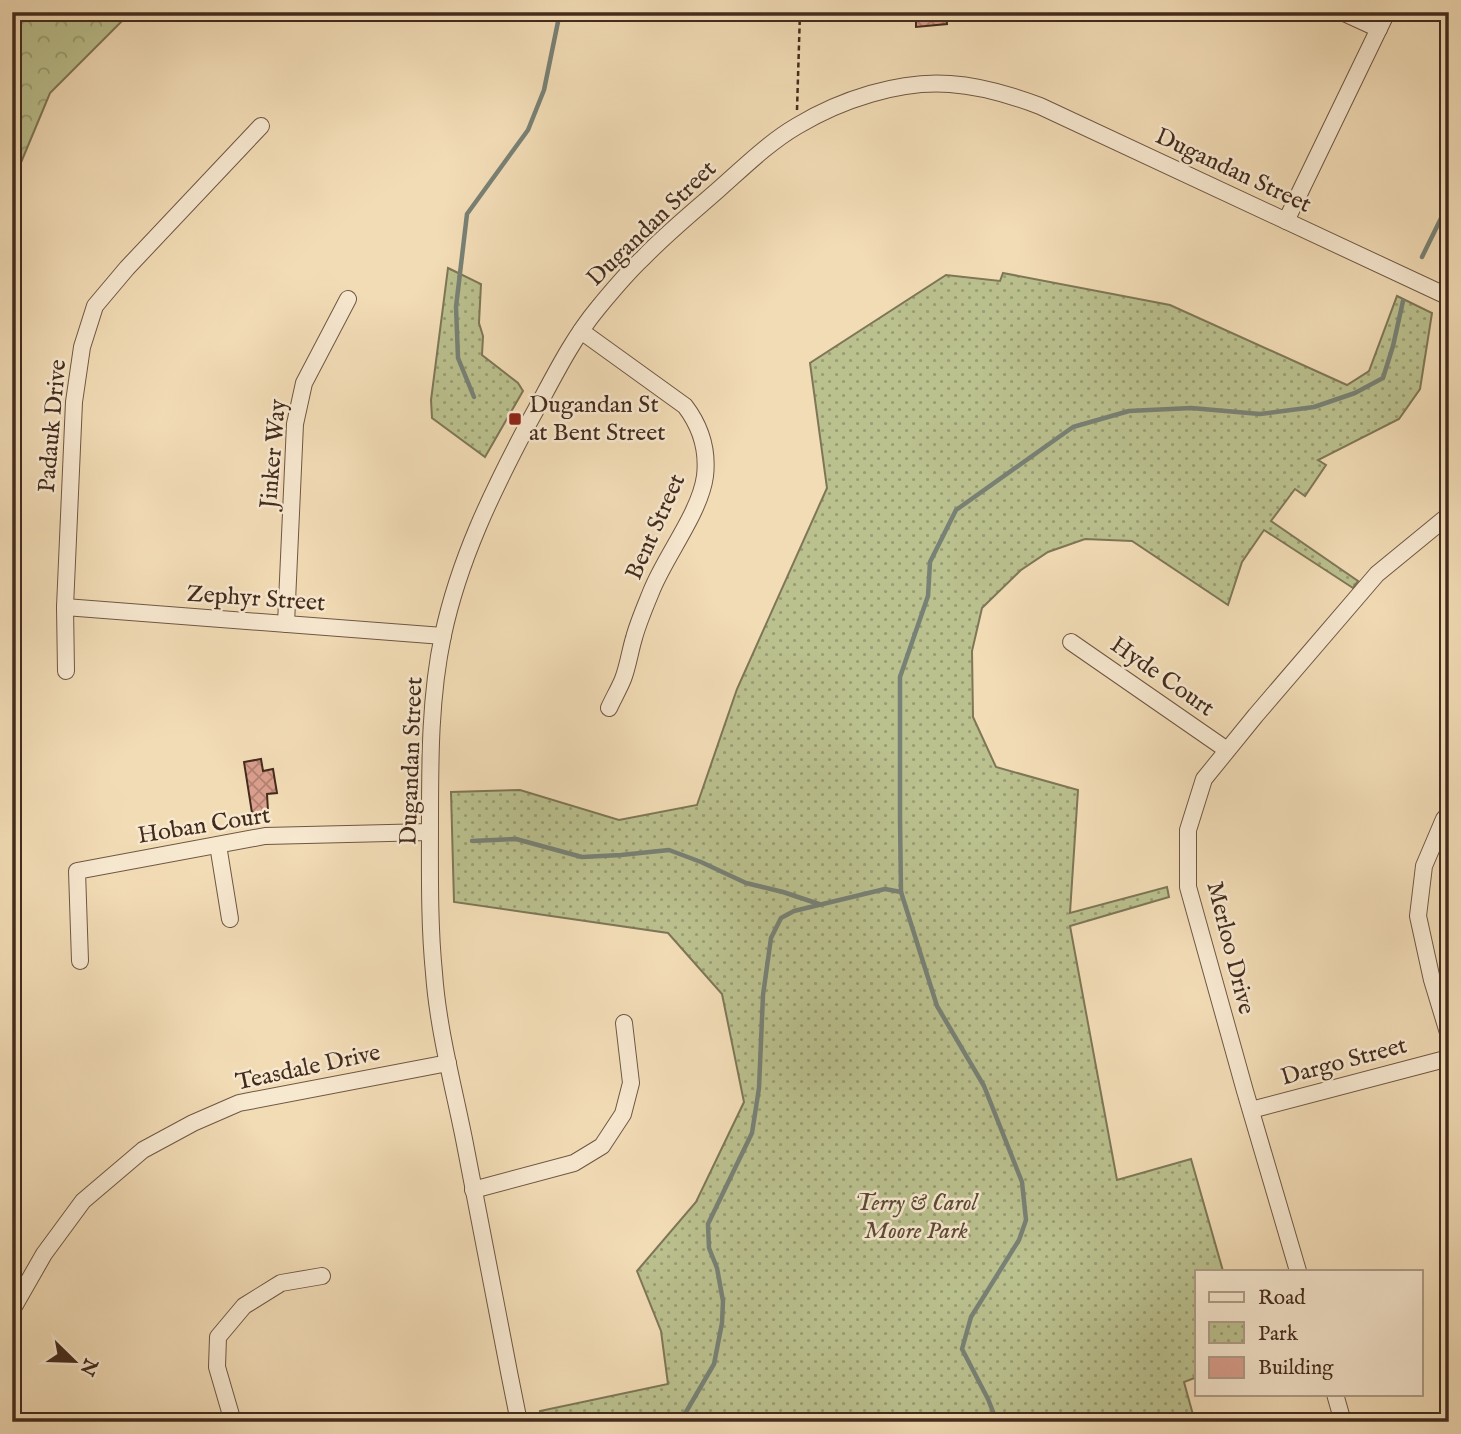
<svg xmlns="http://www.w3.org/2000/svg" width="1461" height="1434" font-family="'IM FELL English',serif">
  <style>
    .forest { fill: url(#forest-crowns); stroke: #7e7656; stroke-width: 2 }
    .park { fill: url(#park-dots); stroke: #7e7656; stroke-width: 2 }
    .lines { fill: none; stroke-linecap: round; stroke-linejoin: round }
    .stream { stroke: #788175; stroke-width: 4.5 }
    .building { fill: url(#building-cross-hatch); stroke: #432b1d; stroke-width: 2 }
    .minor-casing { stroke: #6f5743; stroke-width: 18 }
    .path { stroke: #432b1d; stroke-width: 2.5; stroke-dasharray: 5 3.5; stroke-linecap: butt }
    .minor { stroke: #f7e8d0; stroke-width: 16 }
    .poi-dot { fill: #8f2418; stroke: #f7e8d0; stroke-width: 2.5 }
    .labels { text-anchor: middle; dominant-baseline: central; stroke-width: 5; stroke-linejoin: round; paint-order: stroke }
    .street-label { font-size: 24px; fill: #432b1d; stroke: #f7e8d0 }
    .poi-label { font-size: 24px; fill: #432b1d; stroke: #f7e8d0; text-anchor: start }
    .park-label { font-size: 24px; font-style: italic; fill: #5b4934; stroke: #f7e8d0 }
  </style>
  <defs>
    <pattern id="forest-crowns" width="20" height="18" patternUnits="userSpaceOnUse" patternTransform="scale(1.75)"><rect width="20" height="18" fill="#bac08e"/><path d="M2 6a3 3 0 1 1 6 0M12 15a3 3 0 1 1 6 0" fill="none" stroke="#999c73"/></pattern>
    <pattern id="park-dots" width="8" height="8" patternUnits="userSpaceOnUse" patternTransform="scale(1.75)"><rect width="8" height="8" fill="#bac08e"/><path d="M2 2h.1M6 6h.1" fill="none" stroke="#999c73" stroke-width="1.8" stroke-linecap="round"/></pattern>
    <pattern id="building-cross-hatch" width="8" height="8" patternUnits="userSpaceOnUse" patternTransform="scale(1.75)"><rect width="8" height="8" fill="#db9f8d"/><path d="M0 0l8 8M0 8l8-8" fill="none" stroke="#b38273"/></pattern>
  </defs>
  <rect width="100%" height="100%" fill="#f2dcb6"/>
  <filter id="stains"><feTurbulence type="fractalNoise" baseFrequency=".00286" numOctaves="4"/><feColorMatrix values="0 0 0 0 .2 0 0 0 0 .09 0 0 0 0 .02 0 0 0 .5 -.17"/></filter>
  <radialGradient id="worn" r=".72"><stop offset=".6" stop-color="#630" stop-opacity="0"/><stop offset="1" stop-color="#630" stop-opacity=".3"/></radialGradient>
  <path class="forest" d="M12,12H131L50,93L12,184Z"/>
  <g class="park">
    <path d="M448,268L481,284L479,323L483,336L482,355L518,383L523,391L485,457L432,418L431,400Z"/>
    <path d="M1003,273L1170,305L1347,385L1369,371L1397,296L1432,313L1420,389L1399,419L1318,460L1326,465L1305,496L1295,489L1271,521L1358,581L1353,588L1264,530L1242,562L1228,605L1132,541L1085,539L1048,552L1021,570L982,608L972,651L973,717L996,767L1078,790L1070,913L1167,887L1169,897L1070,926L1117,1180L1191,1159L1223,1271H1197V1377L1184,1382L1195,1422H542L540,1411L668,1384L661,1331L637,1271L696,1202L744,1102L722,994L668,933L454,902L451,792L520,790L619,820L697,805L737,689L827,488L810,363L946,275L1000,281Z"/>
  </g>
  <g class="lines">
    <g class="stream">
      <path d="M1422,257L1449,202"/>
      <path d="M474,397L458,358L456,307L467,214L528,130L544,90L560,12"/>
      <path d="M472,841L516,839L582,857L621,855L669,850L701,862L746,883L783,892L819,904"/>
      <path d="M677,1422L686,1412L714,1364L722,1323L723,1301L717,1268L709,1248L708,1224L752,1133L759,1088L763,995L771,938L781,918L794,911L885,889L901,892"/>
      <path d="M997,1422L988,1399L962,1349L971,1317L1019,1240L1026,1220L1022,1182L984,1086L937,1006L901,892L900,818V677L928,596L930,562L956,510L1073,427L1129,411L1191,408L1260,414L1314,407L1355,393L1383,378L1393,346L1403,301"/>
    </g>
  </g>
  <g class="building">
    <path d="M916,12H946L947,24L916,27Z"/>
    <path d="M261,759L263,771L273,769L277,793L267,794L268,811L252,813L244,762Z"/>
  </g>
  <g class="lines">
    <defs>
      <g id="minor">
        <path d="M1342,12L1379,29"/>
        <path d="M1286,221L1387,12"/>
        <path d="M581,331L685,406C701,427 708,450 705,476C700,513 665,556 651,592C645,607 638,623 634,638C630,651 628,666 623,679C619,689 613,699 609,708"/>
        <path d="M65,607L443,636"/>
        <path d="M286,624L295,424L304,383L348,299"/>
        <path d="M1071,642L1227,750"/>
        <path d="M66,671L65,607L74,402L82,347L95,306L127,268L261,126"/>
        <path d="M1449,813L1444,819L1424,866L1418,916L1432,980L1449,1036"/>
        <path d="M218,845L230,919"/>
        <path d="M80,961L77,871L265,836L430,832"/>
        <path d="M1251,1110L1449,1058"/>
        <path d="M473,1190L574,1163L602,1146L623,1114L631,1083L624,1023"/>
        <path d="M1298,1271L1245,1091L1188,887V830L1204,779L1256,715L1377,574L1449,515"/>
        <path d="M12,1310L44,1254L83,1201L143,1150L193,1123L239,1103L448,1063"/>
        <path d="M1335,1394L1343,1422"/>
        <path d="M233,1422L217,1367L218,1337L244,1306L281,1283L322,1276"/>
        <path d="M519,1422C500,1328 482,1234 464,1139C453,1084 438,1029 434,973C429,923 430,871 430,821C430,759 430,696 443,635C459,560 492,492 528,424C550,385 569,343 598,308C612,291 627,273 643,258C666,234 693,212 718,190C743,168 768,143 797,126C840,100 900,80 950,84C981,86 1011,95 1040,106L1449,297"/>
      </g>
    </defs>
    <use href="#minor" class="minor-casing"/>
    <path class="path" d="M797,110L800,12"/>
    <use href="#minor" class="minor"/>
  </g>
  <rect class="poi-dot" x="508" y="412" width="14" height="14" rx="3.5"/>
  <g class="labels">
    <g class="street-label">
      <text transform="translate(1233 171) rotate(25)">Dugandan Street</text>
      <text transform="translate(652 224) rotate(-44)">Dugandan Street</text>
      <text transform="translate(53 426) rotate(-85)">Padauk Drive</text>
      <text transform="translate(274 454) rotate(-85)">Jinker Way</text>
      <text transform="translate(656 527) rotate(-66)">Bent Street</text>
      <text transform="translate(256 599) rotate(4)">Zephyr Street</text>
      <text transform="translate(1162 677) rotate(35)">Hyde Court</text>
      <text transform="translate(412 761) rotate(-88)">Dugandan Street</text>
      <text transform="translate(204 826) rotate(-9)">Hoban Court</text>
      <text transform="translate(1230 948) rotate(76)">Merloo Drive</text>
      <text transform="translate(1344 1062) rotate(-15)">Dargo Street</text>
      <text transform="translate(308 1068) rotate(-12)">Teasdale Drive</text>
    </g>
    <g class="poi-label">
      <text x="529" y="405">Dugandan St<tspan x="529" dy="28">at Bent Street</tspan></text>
    </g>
    <g class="park-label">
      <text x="916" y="1203">Terry &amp; Carol<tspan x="916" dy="28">Moore Park</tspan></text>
    </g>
  </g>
  <rect width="1461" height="1434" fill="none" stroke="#f2dcb6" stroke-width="42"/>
  <rect x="14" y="14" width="1433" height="1406" fill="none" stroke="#432b1d" stroke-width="3.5"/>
  <rect x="21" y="21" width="1419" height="1392" fill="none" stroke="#432b1d" stroke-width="2"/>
  <rect x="1195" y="1270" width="228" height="126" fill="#f7e8d0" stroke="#af9c88" stroke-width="2"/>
  <rect x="1209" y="1292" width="35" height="10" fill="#f7e8d0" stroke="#af9c88" stroke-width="2"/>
  <text x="1258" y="1304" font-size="21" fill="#432b1d">Road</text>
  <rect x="1209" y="1322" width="35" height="21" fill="url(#park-dots)" stroke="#af9c88" stroke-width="2"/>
  <text x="1258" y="1340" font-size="21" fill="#432b1d">Park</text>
  <rect x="1209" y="1357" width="35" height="21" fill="#db9f8d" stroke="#af9c88" stroke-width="2"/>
  <text x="1258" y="1374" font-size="21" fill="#432b1d">Building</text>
  <g transform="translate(74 1361) rotate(113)" stroke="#f7e8d0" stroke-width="5" paint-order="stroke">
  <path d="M0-5L12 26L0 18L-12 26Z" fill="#432b1d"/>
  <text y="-10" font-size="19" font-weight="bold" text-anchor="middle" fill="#432b1d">N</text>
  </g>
  <rect width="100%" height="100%" filter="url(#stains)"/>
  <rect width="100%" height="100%" fill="url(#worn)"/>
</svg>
